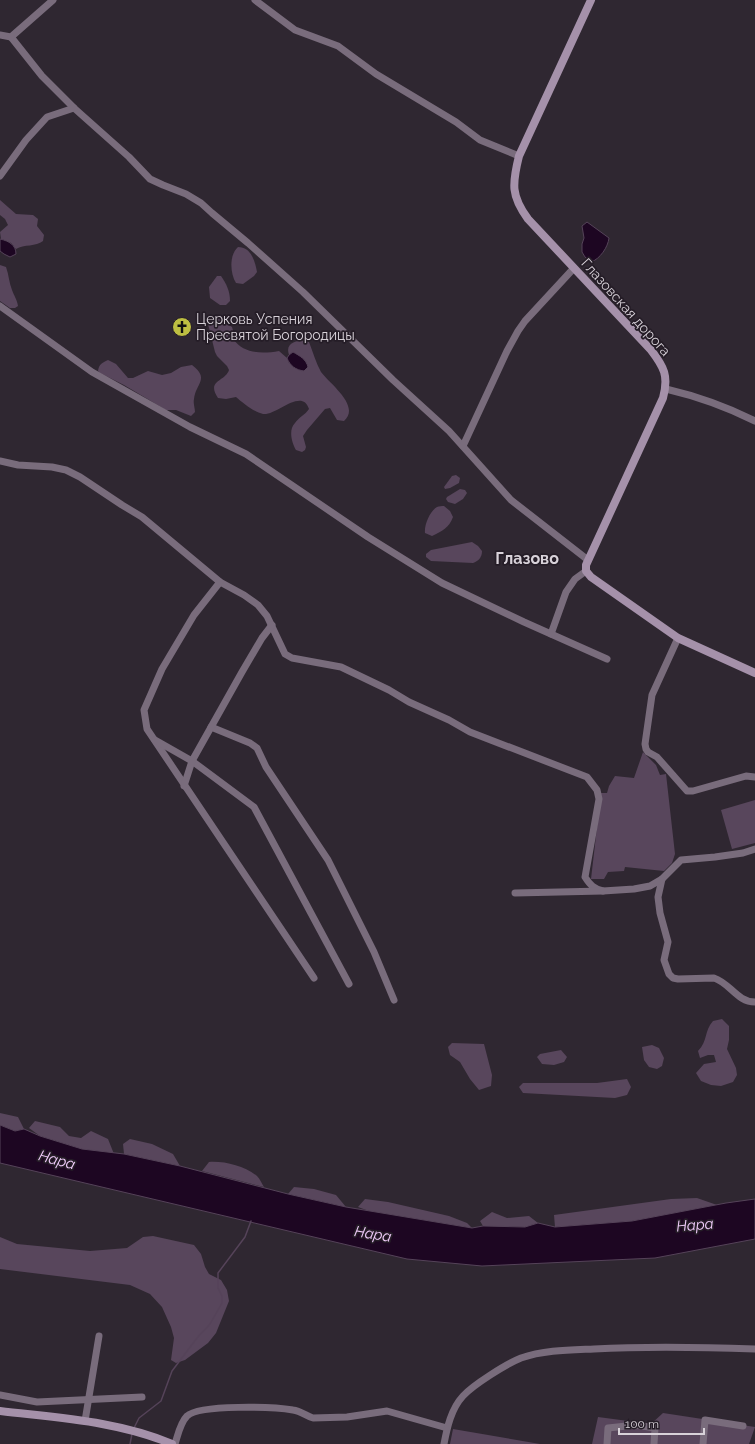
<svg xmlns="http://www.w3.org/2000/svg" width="755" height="1444" font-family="Raleway,sans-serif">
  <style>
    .green { fill: #58465c }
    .water { fill: #1d0622; stroke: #554359 }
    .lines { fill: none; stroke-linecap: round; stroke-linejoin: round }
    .stream { stroke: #554359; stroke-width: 1.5 }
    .street { stroke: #796c7c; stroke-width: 7 }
    .secondary { stroke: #a591aa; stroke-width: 8 }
    .labels { text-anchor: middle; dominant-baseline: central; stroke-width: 3.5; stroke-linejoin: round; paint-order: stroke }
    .street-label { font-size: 14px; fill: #d8d2d9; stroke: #251d27 }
    .poi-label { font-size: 14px; fill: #d8d2d9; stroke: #251d27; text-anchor: start }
    .water-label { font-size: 15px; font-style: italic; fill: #f3cefd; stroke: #251d27 }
    .quarter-label { font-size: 16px; font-weight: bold; fill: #d8d2d9; stroke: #251d27 }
  </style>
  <rect width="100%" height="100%" fill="#2f2731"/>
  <g class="green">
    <path d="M0,200L16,214L33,215L38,219L37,226L44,235L43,241C36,247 24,244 16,249L11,243L1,239L0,232L8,225L5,219L0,215Z"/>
    <path d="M238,247C251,247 255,261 257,272L254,276L243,284L236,283C230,273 229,255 238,247Z"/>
    <path d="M0,265L6,267C9,275 9,283 12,290C14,296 17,299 18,306L15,308H10L0,301Z"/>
    <path d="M217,276H221C226,283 230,291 230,301L226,305H220L210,298L209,287Z"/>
    <path d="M213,319H219L232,327L234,334L233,339C244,354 262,354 279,351L287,358L289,363L293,352L289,355C285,343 295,341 305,340L309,342C313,352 316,363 321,372C330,384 361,406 344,421L337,420L330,408L325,409L307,430L303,436L306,447L305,450L302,452L296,450C292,443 288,430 295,423C299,417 305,415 309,409C302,387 276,416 263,414C254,412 243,403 236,397L226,399L218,398C206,380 225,382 229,370L227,366L217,356L215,352L208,324Z"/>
    <path d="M108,360L116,364L128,378H133L148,371L162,375L171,373L181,367L192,365C210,379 196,383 194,399C193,403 195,408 195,412L191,416L176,410H166L124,385L100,373L98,371C99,364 102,363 108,360Z"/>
    <path d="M456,475L460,478L459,483L450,488L445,489L444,487L452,476Z"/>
    <path d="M460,489L465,490L467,493L463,499L455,504L448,502L446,499L447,497Z"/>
    <path d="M444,506L450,511L453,517C449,528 442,531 432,536L425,533C424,525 430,511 437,507C439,506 442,506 444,506Z"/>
    <path d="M472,542L478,546L482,551C482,558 478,561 473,563L431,561L426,557V554L431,550Z"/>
    <path d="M643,752L656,765L660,775L666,774L675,854L672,863L664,871L625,867L624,871L608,872L604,879H591L601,793H607L609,786L615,776L634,778Z"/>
    <path d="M755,800V843L732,849L721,810Z"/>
    <path d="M722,1019L729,1026V1040L727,1049L736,1068L737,1075L733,1082L721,1086L711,1085L701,1081L696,1073L704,1064L716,1062L714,1055H708L700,1058L698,1051C708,1041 704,1031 713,1021Z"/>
    <path d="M452,1043L484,1044L492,1075L491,1086L479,1090L470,1079L460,1062L450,1055L448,1047Z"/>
    <path d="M652,1045L659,1048L664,1058L662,1066L657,1069L649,1067L644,1060L642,1047Z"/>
    <path d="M561,1050L567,1057L564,1062L554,1065L542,1064L537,1057L540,1054Z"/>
    <path d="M627,1079L631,1087L627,1095L615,1098L523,1093L519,1087L523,1083H597Z"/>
    <path d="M0,1113L18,1117L24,1129L15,1131L0,1125Z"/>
    <path d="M35,1121L60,1127L69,1136L81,1138L91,1131L108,1139L114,1154L82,1149L40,1136L29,1128Z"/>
    <path d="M130,1139L152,1144L173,1154L180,1166L124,1154L123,1144Z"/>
    <path d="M209,1162C225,1161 244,1166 257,1176C260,1179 262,1184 264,1187L202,1171Z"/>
    <path d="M294,1187L314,1189L336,1195L346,1207L288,1194Z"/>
    <path d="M697,1198L717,1205L632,1221L555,1227L554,1215L671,1199Z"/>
    <path d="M365,1199L388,1202L449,1216L467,1223L472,1228L369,1211L358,1207Z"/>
    <path d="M492,1212L507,1218L529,1216L538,1223L525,1227L483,1226L480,1221Z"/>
    <path d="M153,1236L194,1245L201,1254L205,1267L209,1274L221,1280L227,1290L229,1301L216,1333L208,1343L185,1360L176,1363L171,1360L174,1338L171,1327L162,1307L150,1294L130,1285L0,1269V1237L17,1244L90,1251L127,1248L143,1237Z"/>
    <path d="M663,1413L755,1427L749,1444H592L598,1417L651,1424Z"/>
    <path d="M453,1429L540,1444H450Z"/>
  </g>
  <g class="water">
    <path d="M587,222L609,238C608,247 600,259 591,262L585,257L582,252V244L584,238L582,226Z"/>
    <path d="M0,239C9,241 16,245 16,254L10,257L4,254L0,251Z"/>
    <path d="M293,352C300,356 306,359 308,367L304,371C296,370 290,366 287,358L289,355Z"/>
    <path d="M0,1125L15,1131L24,1129L40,1136L82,1149L124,1154L180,1166L288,1194L346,1207L472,1228L483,1226L525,1227L538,1223L555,1227L632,1221L726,1203L755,1199V1239L655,1258L482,1266L407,1259L0,1163Z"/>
  </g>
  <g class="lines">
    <g class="stream">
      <path d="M134,1428L139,1418L161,1401L172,1371L197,1338L210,1324L222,1303V1296L218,1288V1273L245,1237L251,1221"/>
      <path d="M130,1444L132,1434"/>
    </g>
    <g class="street">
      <path d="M255,0L295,30L338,46L376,74L456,122L480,140L519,156"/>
      <path d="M0,35L11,37L53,0"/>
      <path d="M11,37L42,76L74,108L129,157L150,179L163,185L186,194L201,203L212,213L248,243L303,292L393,380L449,431L511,500L588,560"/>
      <path d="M0,176L26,140L47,117L74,108"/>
      <path d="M0,306L92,372L190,427L246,454L368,537L442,583L524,622L607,659"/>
      <path d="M666,389C696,396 727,407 755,421"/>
      <path d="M463,446L507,351L518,331L525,321L574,268"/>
      <path d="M0,461L18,465L52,467L66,470L80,477L122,505L142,517L220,582L244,595L258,605L267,616L285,654L292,658L341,667L389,690L409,702L449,720L470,732L587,777L597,790L599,799L585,877C590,885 594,889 603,891"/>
      <path d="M220,582L194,615L162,669L144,710L147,729L314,978"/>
      <path d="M551,634L566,592L575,579L586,571"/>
      <path d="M678,638L652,695L645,744L646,749L648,752L657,757L687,791H693L746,776L755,777"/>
      <path d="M211,727L250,743L257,748L266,767L328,860L374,952L394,1000"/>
      <path d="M155,740L192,761L254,807L349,984"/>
      <path d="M184,786L192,761L242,672L262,638L272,625"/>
      <path d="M662,879L658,897L660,913L668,942L664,960L669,974L673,978L678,979L714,978C730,983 737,1002 755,1002"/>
      <path d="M515,893L603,891L634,889L650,886L662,879L681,860L715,857L743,853L755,849"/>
      <path d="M0,1395L37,1402L142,1397"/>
      <path d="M85,1421L99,1336"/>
      <path d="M175,1444C178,1435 180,1423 187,1416C200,1404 275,1407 293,1410C301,1411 306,1416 313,1418L347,1417L387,1411L447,1428"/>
      <path d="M444,1444C447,1428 451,1409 463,1396C473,1385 506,1364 521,1358C544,1350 570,1350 594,1349C647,1346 701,1347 755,1349"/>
      <path d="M607,1444L608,1428L636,1425L655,1428L654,1444"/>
      <path d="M703,1444L705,1420L743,1426"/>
    </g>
    <g class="secondary">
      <path d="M591,0L519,156C512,184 511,196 528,219L651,350C664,367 669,376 663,398L586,565V571L591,577L678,638L755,673"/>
      <path d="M0,1411C58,1418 118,1421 172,1444"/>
    </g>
  </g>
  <defs>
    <symbol id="church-disc" viewBox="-11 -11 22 22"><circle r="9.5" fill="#bebf42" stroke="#251d27"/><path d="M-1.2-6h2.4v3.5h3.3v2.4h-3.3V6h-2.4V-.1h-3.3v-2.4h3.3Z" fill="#111"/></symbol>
  </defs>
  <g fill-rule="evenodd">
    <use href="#church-disc" x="171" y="316" width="22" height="22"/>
  </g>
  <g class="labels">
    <g class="street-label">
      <text transform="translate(626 307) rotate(48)">Глазовская дорога</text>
    </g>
    <g class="poi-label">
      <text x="196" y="319">Церковь Успения<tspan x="196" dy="16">Пресвятой Богородицы</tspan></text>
    </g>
    <g class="water-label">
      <text transform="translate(57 1160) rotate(15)">Нара</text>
      <text transform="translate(695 1225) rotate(-5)">Нара</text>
      <text transform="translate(373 1234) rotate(9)">Нара</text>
    </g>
    <g class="quarter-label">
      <text x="527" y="558">Глазово</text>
    </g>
  </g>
  <path d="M619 1428v6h85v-6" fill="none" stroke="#d8d2d9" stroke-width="2"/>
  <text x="625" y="1428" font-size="12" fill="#d8d2d9" stroke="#251d27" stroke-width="3" paint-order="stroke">100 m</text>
</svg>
